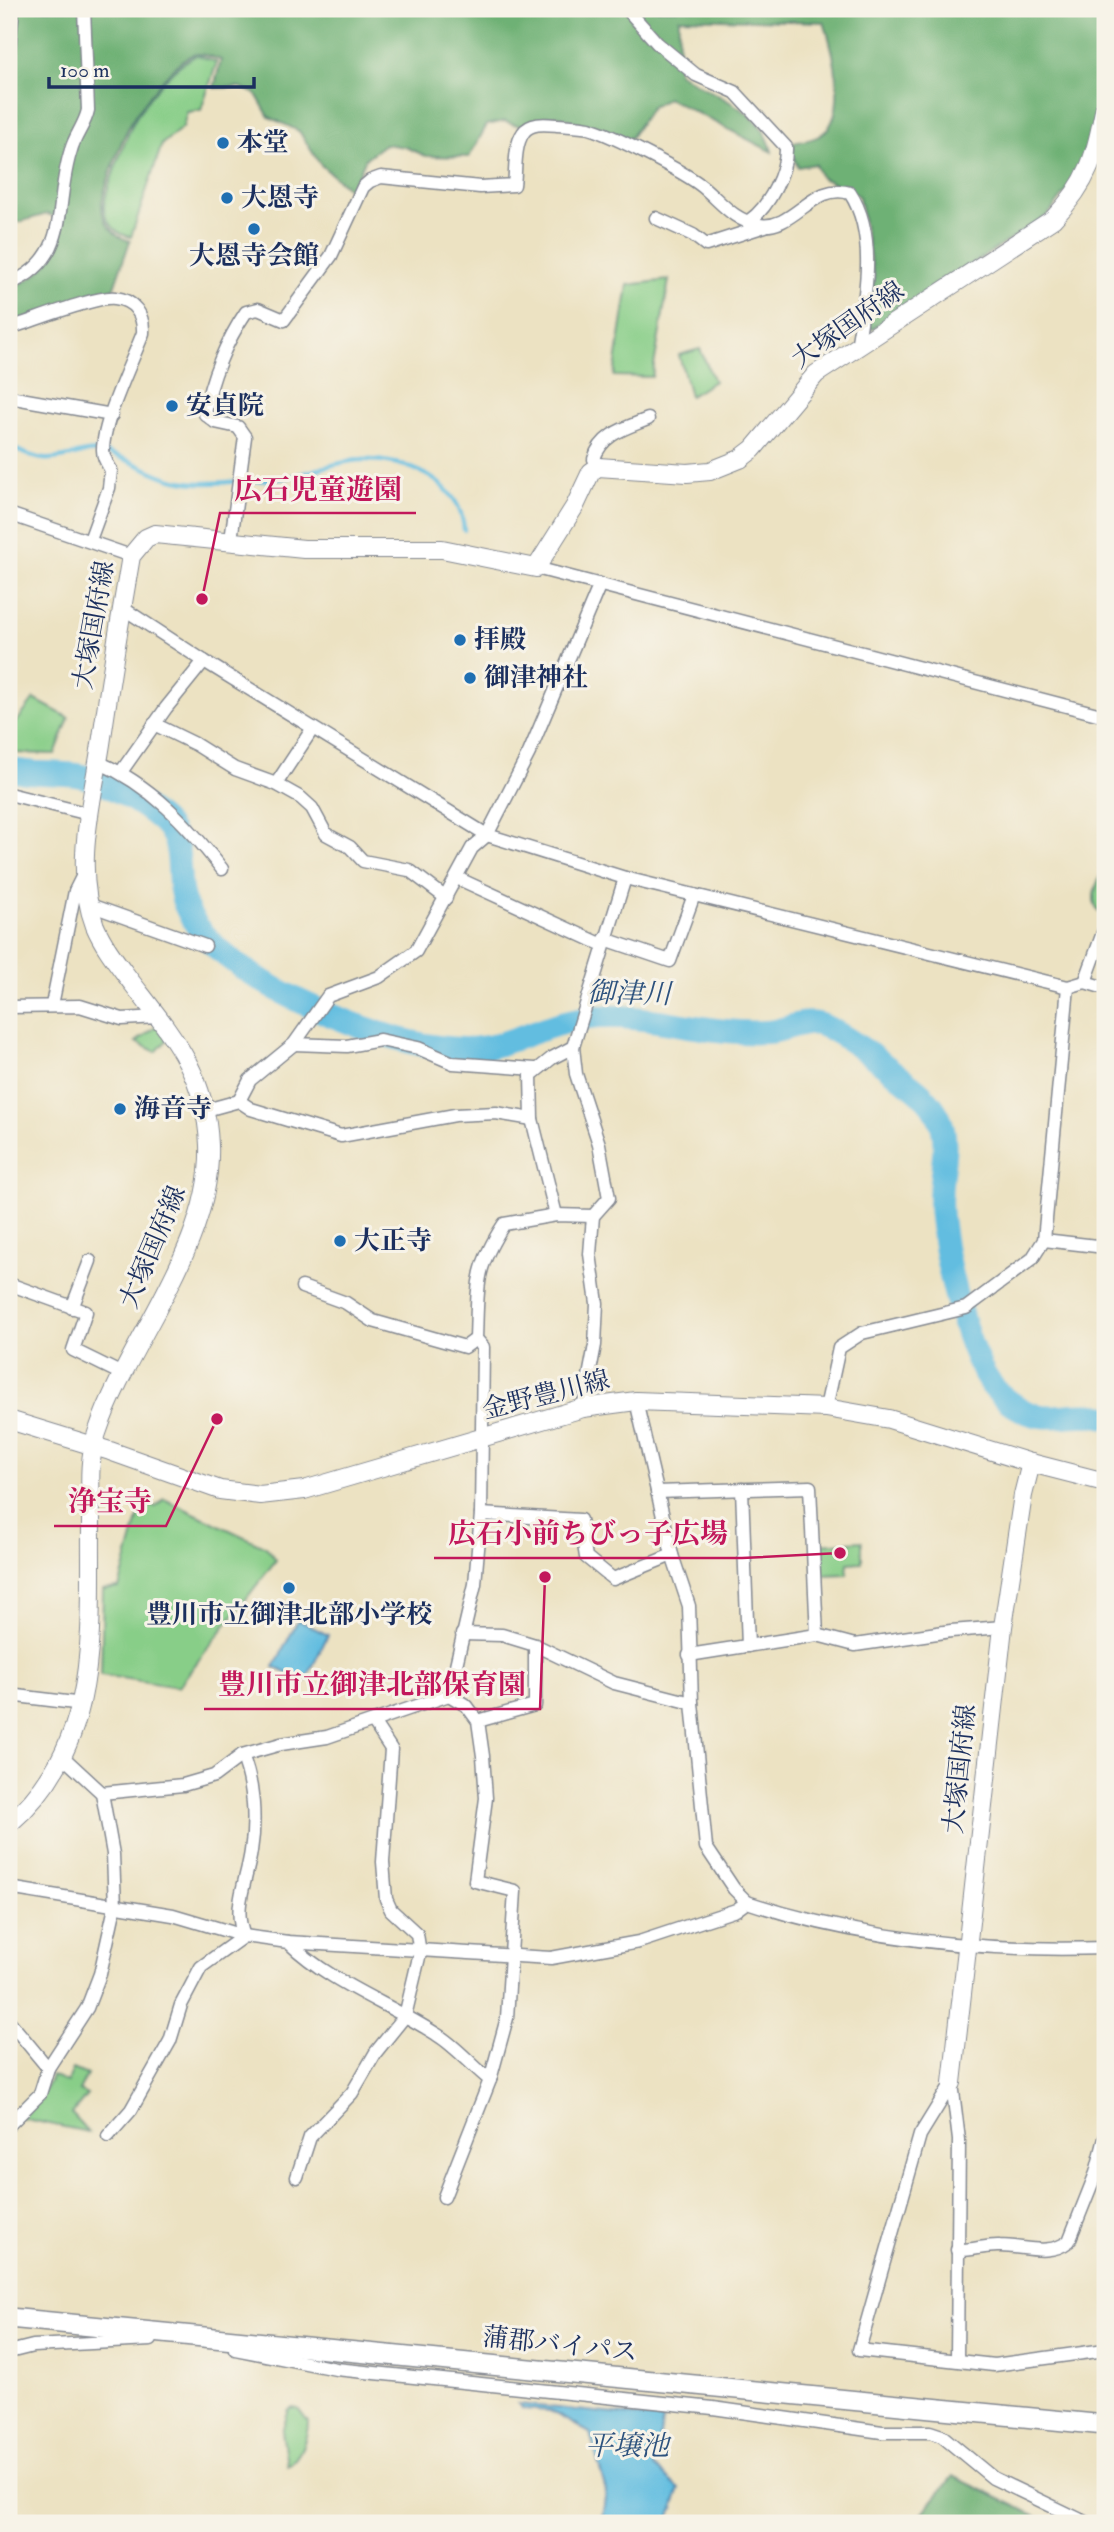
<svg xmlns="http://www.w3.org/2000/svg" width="1114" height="2532" font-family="'IM FELL Double Pica','Noto Serif JP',serif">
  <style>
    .green { fill: #88ce88; stroke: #527e73; stroke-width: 2 }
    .forest { fill: #6eb174; stroke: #447069; stroke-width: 2 }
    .water { fill: #62bde0; stroke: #3e769f; stroke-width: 2 }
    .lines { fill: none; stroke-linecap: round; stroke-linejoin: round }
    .stream { stroke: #62bde0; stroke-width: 4.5 }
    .river { stroke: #62bde0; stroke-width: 24 }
    .minor-casing { stroke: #848890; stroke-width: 15 }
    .secondary-casing { stroke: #848890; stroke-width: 20 }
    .trunk-casing { stroke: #848890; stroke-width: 22 }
    .minor { stroke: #fff; stroke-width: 12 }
    .secondary { stroke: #fff; stroke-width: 18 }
    .trunk { stroke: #fff; stroke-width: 19 }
    .poi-dot { fill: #1f6fb2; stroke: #f7f3e8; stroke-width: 2.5 }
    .labels { text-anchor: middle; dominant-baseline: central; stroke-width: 6; stroke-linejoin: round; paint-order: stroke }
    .poi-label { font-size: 26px; font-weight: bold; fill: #1b2f5e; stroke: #f7f3e8; text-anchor: start }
    .street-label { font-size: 26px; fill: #1b2f5e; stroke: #f7f3e8 }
    .water-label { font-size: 28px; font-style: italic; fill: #2d527e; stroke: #f7f3e8 }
    .leader { fill: none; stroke: #c2185b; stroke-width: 2.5 }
    .callout-dot { fill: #c2185b; stroke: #f7f3e8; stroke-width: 2.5 }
    .callout-label { font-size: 28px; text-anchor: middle; font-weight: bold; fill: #c2185b; stroke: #f7f3e8; stroke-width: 6; stroke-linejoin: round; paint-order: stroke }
  </style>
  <rect width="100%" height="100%" fill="#f7f3e8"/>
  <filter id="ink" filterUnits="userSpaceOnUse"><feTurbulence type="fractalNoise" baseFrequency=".0143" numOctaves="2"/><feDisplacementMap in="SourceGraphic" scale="14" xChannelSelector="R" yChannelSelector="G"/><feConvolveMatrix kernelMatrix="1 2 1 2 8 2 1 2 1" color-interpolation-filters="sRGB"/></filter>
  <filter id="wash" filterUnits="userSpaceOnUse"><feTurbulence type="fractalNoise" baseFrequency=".00686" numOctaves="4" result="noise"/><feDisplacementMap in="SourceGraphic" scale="28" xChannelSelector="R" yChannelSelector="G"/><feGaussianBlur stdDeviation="1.57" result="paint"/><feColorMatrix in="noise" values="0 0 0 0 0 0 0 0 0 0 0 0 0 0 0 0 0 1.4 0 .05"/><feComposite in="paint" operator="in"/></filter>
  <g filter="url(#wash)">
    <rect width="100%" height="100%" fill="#ece2c2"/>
    <g class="green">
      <path d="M197,55L217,62L201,110L187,112L183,127L162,144L131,237C117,235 105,222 104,208C103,196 129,129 137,116C150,95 174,64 197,55Z"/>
      <path d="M669,280L652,377L614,376L628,285Z"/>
      <path d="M700,349L714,381L690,396L679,355Z"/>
      <path d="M34,699L69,718L55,754L9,753V732Z"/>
      <path d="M1105,865V906L1102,914C1085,901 1099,881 1105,865Z"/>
      <path d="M157,1026L167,1040L156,1052L136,1042Z"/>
      <path d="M164,1499L266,1547L276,1560L178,1687L101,1675L103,1590L119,1588L142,1504L156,1507Z"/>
      <path d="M862,1541V1562L848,1563L847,1574L821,1575L819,1544Z"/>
      <path d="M73,2069L87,2075L79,2091L87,2095L72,2114L88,2132L20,2118L39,2100L52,2076L67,2083Z"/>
      <path d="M293,2408L298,2409L308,2422C308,2435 300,2460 287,2465L282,2431L289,2410Z"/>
    </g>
    <g class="forest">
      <path d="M9,9H1105V90L1099,102L1086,160L1078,176L1048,215L872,329L868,327L874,279L859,197L849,189L821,178L815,164L798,167L792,154L793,143C801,141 812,140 819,136C851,119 833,48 824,22L679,18L678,72C710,96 763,107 772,152L668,98L651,107L629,140L559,116H548L526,128L505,121L487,125L469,157L426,156L405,147L385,144L366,158L351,191L320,164L299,131L269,117L256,94L240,87L214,88L221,60C211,57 200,51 190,56C174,62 138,109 130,125C123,136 101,195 102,206C102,223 115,237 130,241L112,293L9,324V289C48,273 54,259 63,219L47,214L9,225Z"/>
      <path d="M953,2476L1050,2523H914Z"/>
    </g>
    <g class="water">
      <path d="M298,1620L328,1635L305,1682L274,1667Z"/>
      <path d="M518,2404L663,2419L654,2467L680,2489L668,2521L666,2523H601L606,2491L590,2433L550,2411L523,2409Z"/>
    </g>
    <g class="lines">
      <path class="stream" d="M9,447C20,451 32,458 44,459C65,461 86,447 107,453C144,463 159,483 203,483C229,482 258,482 283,478C309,474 335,461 361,460C406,458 461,481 464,530"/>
      <path class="river" d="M9,769C31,775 53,772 76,775C101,778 143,804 162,821C188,845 173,876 185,905C213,973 343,1025 411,1042C440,1049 471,1053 500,1044C529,1035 556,1022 587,1018C647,1011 706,1036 767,1032C784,1031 800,1020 818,1024C841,1030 892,1071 912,1086C967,1128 934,1163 941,1217C945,1258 967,1358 994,1388C1001,1396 1014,1406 1024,1411C1050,1424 1079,1409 1105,1417"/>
    </g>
  </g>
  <g filter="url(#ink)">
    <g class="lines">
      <defs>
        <g id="minor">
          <path d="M627,9L657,43L696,75L735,92L786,147C787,172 769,207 749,221"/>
          <path d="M9,51L13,9"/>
          <path d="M656,218L693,235L706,245L765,226"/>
          <path d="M9,284C73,257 53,204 71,150C75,135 85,125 88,110L84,9"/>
          <path d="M9,328C30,322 97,295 115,298C134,300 144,315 143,333C132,362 103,421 103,450C103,458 107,463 111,470L109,488L90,540"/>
          <path d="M9,397L112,415"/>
          <path d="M598,467L594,459C601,434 626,428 648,419"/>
          <path d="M9,514L131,556"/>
          <path d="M231,540L245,437L238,427L215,422L205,414C210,379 227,340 246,312L258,309L284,320L331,256L363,187L370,181L381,177L480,187L514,185C516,170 514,146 523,133C530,122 546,124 557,125C568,126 579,126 589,128C612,135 685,172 703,187C722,203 733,220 759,225C794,231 813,181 850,193C878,235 865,300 857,347"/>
          <path d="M536,568L1105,716"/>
          <path d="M121,607L204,661L487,835L625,878L1068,987L1085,982L1105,988"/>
          <path d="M154,724L195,744L235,769L276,784L301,798L312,808L326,834L350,847L363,861L409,870L446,898"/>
          <path d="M98,762C151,785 187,824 222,869"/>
          <path d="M121,772L166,708L204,661"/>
          <path d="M276,784L313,728"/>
          <path d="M9,794L89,814"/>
          <path d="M457,878L603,945"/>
          <path d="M90,905L205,946"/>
          <path d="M605,939L670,961L694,895"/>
          <path d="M1085,982L1105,927"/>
          <path d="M52,1005L75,891L84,873"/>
          <path d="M9,1007L80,1006L122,1019L158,1017"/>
          <path d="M294,1044L347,1046L380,1040L418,1048L453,1063L535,1069"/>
          <path d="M239,1101L250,1080L294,1044L328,996L379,977L416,951L472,848L487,835L529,753L600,584"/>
          <path d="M206,1110L239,1101L251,1109L341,1136L455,1115L496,1113L532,1119"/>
          <path d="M556,1215L532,1119L531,1075L552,1058L573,1047"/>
          <path d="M1044,1240L1105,1247"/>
          <path d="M9,1284L86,1312L73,1350L124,1375"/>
          <path d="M302,1287L346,1303L373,1321L465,1347L476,1339"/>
          <path d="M72,1308L90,1261"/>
          <path d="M636,1401L672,1555L689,1606L692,1703L706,1847L734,1889L747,1902"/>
          <path d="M583,1408L595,1345L597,1303L590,1254L593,1216L609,1198L599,1144L576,1074L573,1047L625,878"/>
          <path d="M826,1408L839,1348L862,1333L966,1308L1032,1259L1044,1240L1068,987"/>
          <path d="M742,1489L748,1646"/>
          <path d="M657,1492L810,1487L817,1635"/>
          <path d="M481,1514L580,1520L586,1557L613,1579L672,1555"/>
          <path d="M462,1634L502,1635L535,1645L614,1683L692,1703"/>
          <path d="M689,1655L817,1635L855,1645L951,1631L1003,1627"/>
          <path d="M9,1695L83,1704"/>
          <path d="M478,1721L535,1705V1645"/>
          <path d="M102,1793L183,1785L214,1776L242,1755L281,1744L327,1737L449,1695L475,1584L481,1514L483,1347L476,1339C478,1286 474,1270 504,1224L556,1215L593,1216"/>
          <path d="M9,1888L173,1915L244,1936L288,1942L551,1958L639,1942L736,1910L747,1902C862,1940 985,1952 1105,1948"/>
          <path d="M288,1942C332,1984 386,2002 436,2034C456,2046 472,2066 490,2080"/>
          <path d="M9,2021L48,2068"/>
          <path d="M952,2083L920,2135L859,2350L994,2365L1105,2350"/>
          <path d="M952,2083L959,2140L957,2359"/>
          <path d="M9,2125L40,2094L48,2068L87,2008L100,1974L115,1907L113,1854L102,1793L63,1757"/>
          <path d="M108,2136L131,2110L170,2041L181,2005L201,1967L244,1936C232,1907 247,1881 251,1851C256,1820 254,1784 242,1755"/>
          <path d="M297,2177L310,2137L352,2093L376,2052L405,2016L420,1953L417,1934L391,1910L386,1899L383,1862L391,1749L374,1723"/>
          <path d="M444,2197L490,2080L507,2018L515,1891L475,1881L486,1798L483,1756L478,1721L467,1706L449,1695"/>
          <path d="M957,2250C972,2251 986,2245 1000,2246C1024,2246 1049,2257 1069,2241L1096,2173L1105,2138"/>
          <path d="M235,2349L336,2369L713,2408L882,2432H930L942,2436L993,2478L1087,2523"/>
          <path d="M9,2352L33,2346L151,2340"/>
        </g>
        <g id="secondary">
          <path d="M9,1420L110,1451L220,1490L260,1495L304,1490L583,1408L636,1401L826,1408L889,1419L1031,1463L1105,1482"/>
          <path d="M9,1824C102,1744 90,1633 91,1521C91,1493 87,1461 97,1433C128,1340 213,1246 209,1145C206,1074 173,1036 132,983C118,964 104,947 95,926C73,868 92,803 101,744C110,682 120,619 131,556L146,538L155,534L304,549H442L536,568L575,506L591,472L598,467L687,473L710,471L740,459L753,449L816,374L1053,219C1090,181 1095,156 1105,106"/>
          <path d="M952,2083L1003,1627L1023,1495L1031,1463"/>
        </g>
        <path id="trunk" d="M9,2318L1105,2425"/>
      </defs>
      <use href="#minor" class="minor-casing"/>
      <use href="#secondary" class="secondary-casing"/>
      <use href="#trunk" class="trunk-casing"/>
      <use href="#minor" class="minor"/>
      <use href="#secondary" class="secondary"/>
      <use href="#trunk" class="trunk"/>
    </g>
  </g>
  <g class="poi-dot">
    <circle cx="223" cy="143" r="7"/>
    <circle cx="227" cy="198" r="7"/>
    <circle cx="254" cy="229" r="7"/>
    <circle cx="172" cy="406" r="7"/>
    <circle cx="460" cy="640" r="7"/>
    <circle cx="470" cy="678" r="7"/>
    <circle cx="120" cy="1109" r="7"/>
    <circle cx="340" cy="1241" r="7"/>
    <circle cx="289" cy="1588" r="7"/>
  </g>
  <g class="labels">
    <g class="poi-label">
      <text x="237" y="143">本堂</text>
      <text x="241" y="198">大恩寺</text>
      <text x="254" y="256" text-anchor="middle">大恩寺会館</text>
      <text x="186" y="406">安貞院</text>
      <text x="474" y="640">拝殿</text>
      <text x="484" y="678">御津神社</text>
      <text x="134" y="1109">海音寺</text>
      <text x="354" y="1241">大正寺</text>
      <text x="289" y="1615" text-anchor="middle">豊川市立御津北部小学校</text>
    </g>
    <g class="street-label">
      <text transform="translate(848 325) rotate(-35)">大塚国府線</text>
      <text transform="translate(94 625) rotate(-80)">大塚国府線</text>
      <text transform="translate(153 1247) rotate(-67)">大塚国府線</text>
      <text transform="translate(546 1395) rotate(-14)">金野豊川線</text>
      <text transform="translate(960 1769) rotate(-84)">大塚国府線</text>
      <text transform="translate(560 2345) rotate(6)">蒲郡バイパス</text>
    </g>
    <g class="water-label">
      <text transform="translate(629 994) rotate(1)">御津川</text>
      <text x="627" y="2446">平壌池</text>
    </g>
  </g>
  <path class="leader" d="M202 599L220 513H416M217 1419L166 1526H54M840 1553L742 1558H434M545 1577L540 1709H204"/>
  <g class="callout-dot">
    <circle cx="202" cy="599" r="7"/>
    <circle cx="217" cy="1419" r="7"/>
    <circle cx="840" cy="1553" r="7"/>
    <circle cx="545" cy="1577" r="7"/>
  </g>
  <g class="callout-label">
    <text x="318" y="499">広石児童遊園</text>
    <text x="110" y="1511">浄宝寺</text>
    <text x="588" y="1543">広石小前ちびっ子広場</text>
    <text x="372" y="1694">豊川市立御津北部保育園</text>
  </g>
  <rect width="1114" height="2532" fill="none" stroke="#f7f3e8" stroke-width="35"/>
  <path d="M49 77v10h205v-10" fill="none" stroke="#1b2f5e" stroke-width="3.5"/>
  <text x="60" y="77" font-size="21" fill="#1b2f5e" stroke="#f7f3e8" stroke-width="5" paint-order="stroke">100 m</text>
</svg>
